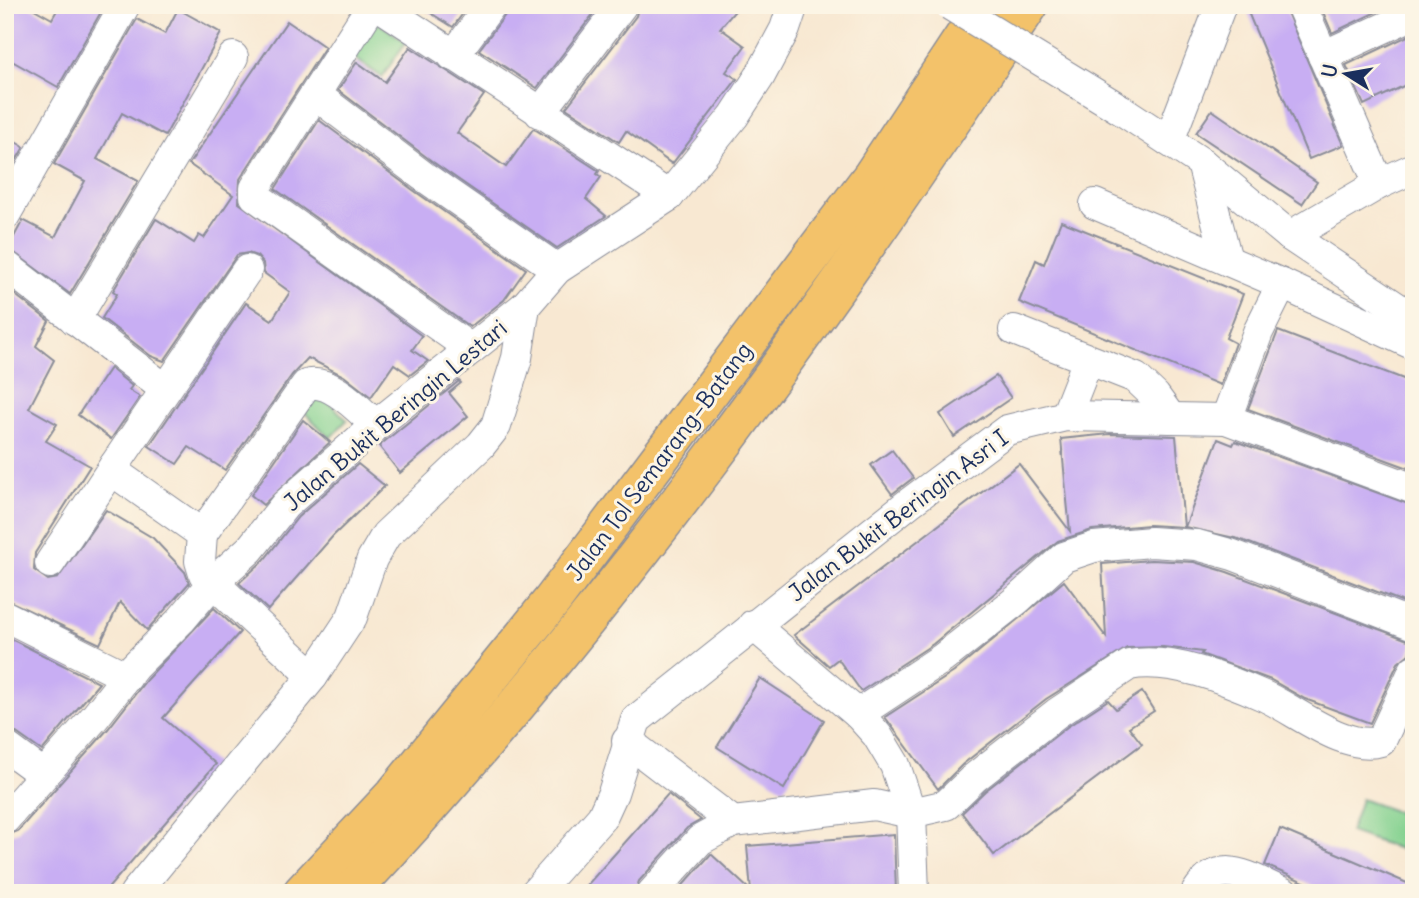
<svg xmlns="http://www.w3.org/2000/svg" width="1419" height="898" font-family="Delius,sans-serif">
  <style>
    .green { fill: #83d18f; stroke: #4f8076; stroke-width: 2 }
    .building { fill: #c8aef3 }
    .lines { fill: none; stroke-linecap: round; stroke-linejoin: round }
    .minor-casing { stroke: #8a8c98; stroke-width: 32 }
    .highway-casing { stroke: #8a8c98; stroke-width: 41 }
    .minor { stroke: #fff; stroke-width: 30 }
    .highway { stroke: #f3c26a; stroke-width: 38 }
    .minor-bridge-casing { stroke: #8a8c98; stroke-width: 32; stroke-linecap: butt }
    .minor-bridge { stroke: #fff; stroke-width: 30 }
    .labels { text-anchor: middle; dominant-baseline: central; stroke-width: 6; stroke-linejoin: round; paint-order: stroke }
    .street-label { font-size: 23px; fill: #1b2f5e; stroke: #fcf5e5 }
  </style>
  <rect width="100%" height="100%" fill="#fcf5e5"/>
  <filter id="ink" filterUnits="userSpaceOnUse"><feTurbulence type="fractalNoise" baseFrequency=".0143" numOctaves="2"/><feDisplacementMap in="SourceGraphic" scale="14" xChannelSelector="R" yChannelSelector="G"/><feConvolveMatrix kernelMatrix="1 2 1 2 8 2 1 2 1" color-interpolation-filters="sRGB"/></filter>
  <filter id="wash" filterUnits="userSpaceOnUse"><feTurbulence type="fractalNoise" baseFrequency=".00686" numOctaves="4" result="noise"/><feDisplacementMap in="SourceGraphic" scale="28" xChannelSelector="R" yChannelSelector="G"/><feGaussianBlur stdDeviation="1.57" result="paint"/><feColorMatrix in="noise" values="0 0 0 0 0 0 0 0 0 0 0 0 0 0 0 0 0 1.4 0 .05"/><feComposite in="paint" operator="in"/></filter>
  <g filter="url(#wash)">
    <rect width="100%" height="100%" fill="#f8e8d2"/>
    <g class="green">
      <path d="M377,22L406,42L382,77L353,57Z"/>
      <path d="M320,393L347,420L330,438L303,411Z"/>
      <path d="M1361,799L1414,818V854L1350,832Z"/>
    </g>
    <g id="blocks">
      <g class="building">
        <path d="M14,5H27L52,19L60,5H105L58,87L5,57V20Z"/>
        <path d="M418,5H469L453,27Z"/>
        <path d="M508,5H600L537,88L479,50L505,15Z"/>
        <path d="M639,5H740L720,28L745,46L726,72L737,79L672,164L626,131L619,142L566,108L636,16Z"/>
        <path d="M1245,5H1284L1343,145L1309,159Z"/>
        <path d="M1320,5H1391L1332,33Z"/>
        <path d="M178,9L221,33L165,136L122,113L97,159L138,181L70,294L8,248L23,220L55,237L85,181L54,164L137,19L165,34Z"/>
        <path d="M287,21L325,47L240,179L239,203L422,336L412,350L428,361L410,375L394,364L371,397L344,376L308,358L292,375L225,470L189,447L177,464L149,446L246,303L272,320L290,292L264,273L263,263L257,256L248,253L237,255L164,361L151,356L102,318L117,294L113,291L156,219L194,243L199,235L204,238L233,195L189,164Z"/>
        <path d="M1414,33V81L1364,105L1346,65Z"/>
        <path d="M410,47L484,95L457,133L506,167L533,129L536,130L599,171L597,174L601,177L586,199L606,216L557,248L433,162L338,90L357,62L385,82Z"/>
        <path d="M1212,110L1317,182L1302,204L1196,133Z"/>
        <path d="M319,120L413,190L526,269L504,300L470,327L275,189Z"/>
        <path d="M5,136L24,147L5,179Z"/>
        <path d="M1061,221L1243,294L1226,338L1235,343L1220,385L1019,302L1036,260L1044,264Z"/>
        <path d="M5,287L49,321L36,346L54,360L29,408L57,424L46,441L90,466L35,553L34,570L48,580L58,578L106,510L153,538L185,572L189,583L147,630L120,602L100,644L5,599Z"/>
        <path d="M1278,331L1414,383V470L1248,409Z"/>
        <path d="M110,368L132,386L129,390L140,397L111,439L78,415Z"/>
        <path d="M996,376L1011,398L954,437L940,414Z"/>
        <path d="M459,381L461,383L449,393L468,416L400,473L379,446Z"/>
        <path d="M303,420L330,442L263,505L251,495Z"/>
        <path d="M1110,434L1176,436L1184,527L1149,525L1092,530L1058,541L933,644L861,691L838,659L829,666L794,635L1019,464L1070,531L1061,439Z"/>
        <path d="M1218,439L1233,445L1235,441L1414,506V606L1239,539L1185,527Z"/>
        <path d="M892,450L913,478L892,494L871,465Z"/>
        <path d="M358,464L385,486L333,536L268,610L239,583L264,560L298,517Z"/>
        <path d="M1151,560L1194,562L1227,572L1413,642L1409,654L1398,663L1370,723L1305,699L1271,680L1201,654L1203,652L1163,647L1127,648L1046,699L963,764L938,789L885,717L954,672L1064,581L1106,637L1102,564Z"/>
        <path d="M214,608L240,632L163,718L216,764L104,893H5V836L18,831L108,729L147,679Z"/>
        <path d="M5,636L99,683L42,751L15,732L5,729Z"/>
        <path d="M760,678L824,720L784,789L717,747Z"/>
        <path d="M1142,692L1154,711L1129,727L1142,744L994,855L962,813L985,791L1067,727L1108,700L1116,709Z"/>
        <path d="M668,794L701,820L687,828L639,881L635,893H580Z"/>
        <path d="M1280,829L1414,886V893H1329L1265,865Z"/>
        <path d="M894,834L896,893H676L711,854L751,891L747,846Z"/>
      </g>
    </g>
  </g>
  <g filter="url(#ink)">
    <use href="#blocks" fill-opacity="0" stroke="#8a8c98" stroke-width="2"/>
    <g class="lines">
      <defs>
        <g id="minor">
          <path d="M372,5L255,188V196L471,349"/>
          <path d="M378,5L669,196"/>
          <path d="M1301,5L1379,184"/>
          <path d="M453,56L491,5"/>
          <path d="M1323,56L1414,14"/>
          <path d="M316,95L423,176L557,269"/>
          <path d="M1120,109L1202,163L1290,236L1414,319"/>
          <path d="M540,113L622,5"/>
          <path d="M1169,141L1221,5"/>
          <path d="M1202,163L1227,260"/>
          <path d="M1095,204L1282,284L1414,345"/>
          <path d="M5,215L125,5"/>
          <path d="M1290,236L1379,184L1414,168"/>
          <path d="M5,265L165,389"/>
          <path d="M247,270L114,466L121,477L202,534L200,561L204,574L313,676"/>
          <path d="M75,320L233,57"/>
          <path d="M1014,330L1136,378L1155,396L1171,418"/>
          <path d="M1066,416L1088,360"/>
          <path d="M1226,419L1258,332L1282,284"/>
          <path d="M202,534L306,385C330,377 360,411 376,425"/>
          <path d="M50,563L114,466"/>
          <path d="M5,616L127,677"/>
          <path d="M753,625L858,714L877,735L895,765L911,813L914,893"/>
          <path d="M858,714L943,658L1018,599L1064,557L1094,547L1151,542L1197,545L1233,555L1414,625"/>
          <path d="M627,741L733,822L874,805L911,813L946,805L974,778L1057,713L1129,665C1171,657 1226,679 1264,696C1297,711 1346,752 1381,741L1414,670"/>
          <path d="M5,746L43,774"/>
          <path d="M5,819L95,717L134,667L181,620L213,582L250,549L285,505L376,425L525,306L557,269L669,196L734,116L760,76L785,29L793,5"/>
          <path d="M135,893L313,676L352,617L372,559L386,535L481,445L496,426L517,358L525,306"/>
          <path d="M535,893L602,817L613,793L636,720L909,503L1007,430L1066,416L1226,419L1414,489"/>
          <path d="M652,893L700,840L733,822"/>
          <path d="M1196,893C1221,854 1250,879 1284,893"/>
        </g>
        <g id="highway">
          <path d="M302,893L394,795L552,601L872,176L985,5"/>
          <path d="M350,893C605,621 824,315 1029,5"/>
        </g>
      </defs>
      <use href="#minor" class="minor-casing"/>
      <use href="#highway" class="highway-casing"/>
      <use href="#minor" class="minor"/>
      <use href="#highway" class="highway"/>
      <defs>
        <path id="minor-bridge" d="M950,5L1120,109"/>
      </defs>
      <use href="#minor-bridge" class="minor-bridge-casing"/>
      <use href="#minor-bridge" class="minor-bridge"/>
    </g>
  </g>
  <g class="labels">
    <g class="street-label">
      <text transform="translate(395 415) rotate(-40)">Jalan Bukit Beringin Lestari</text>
      <text transform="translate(659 461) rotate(-53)">Jalan Tol Semarang–Batang</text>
      <text transform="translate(898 515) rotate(-37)">Jalan Bukit Beringin Asri I</text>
    </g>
  </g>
  <rect width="1419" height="898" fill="none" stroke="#fcf5e5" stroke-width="28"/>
  <g transform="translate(1346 74) rotate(281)" stroke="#fcf5e5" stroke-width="5" paint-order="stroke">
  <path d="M0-5L12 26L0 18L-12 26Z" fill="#1b2f5e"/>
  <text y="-10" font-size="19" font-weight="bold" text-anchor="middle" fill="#1b2f5e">U</text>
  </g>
</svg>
